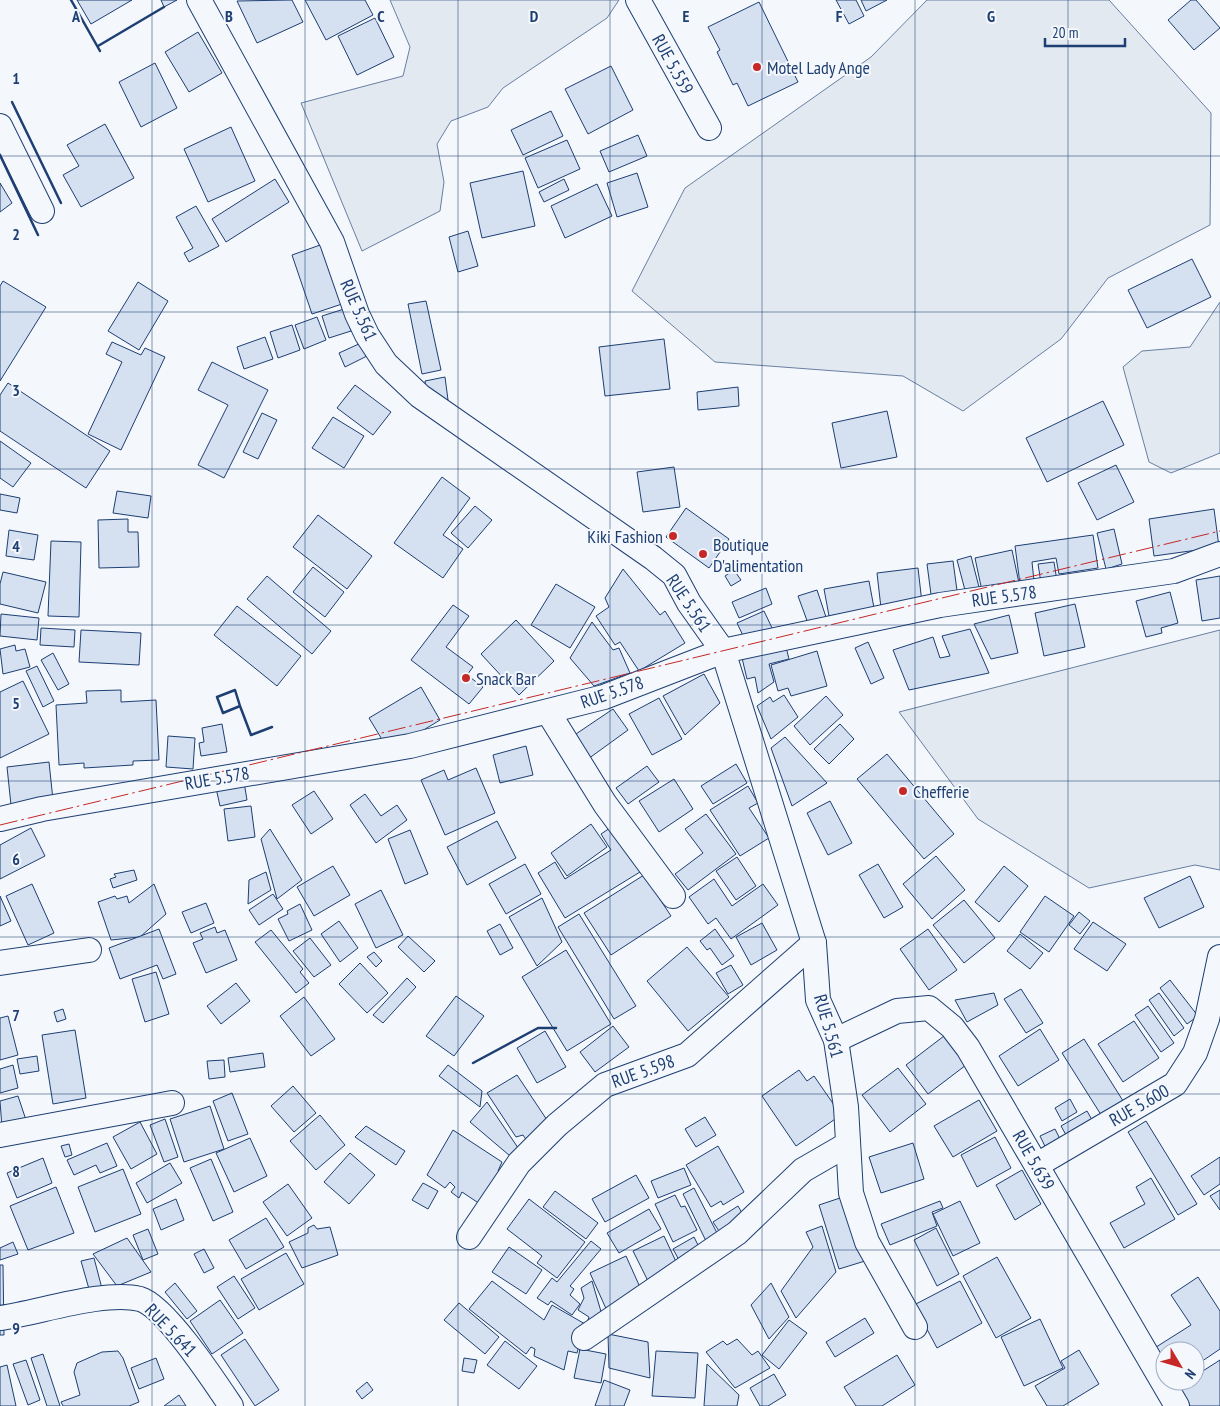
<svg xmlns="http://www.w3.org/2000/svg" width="1220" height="1406" font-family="'PT Sans Narrow',sans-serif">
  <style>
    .green { fill: #e3e9f0; stroke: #687fa3 }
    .building { fill: #d5e0f0; stroke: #1d3f73 }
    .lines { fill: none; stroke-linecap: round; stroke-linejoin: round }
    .minor-casing { stroke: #1d3f73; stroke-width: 26 }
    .minor { stroke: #f4f7fb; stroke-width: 24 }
    .wall { stroke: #1d3f73; stroke-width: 2.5 }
    .power { stroke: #c62828; stroke-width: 1; stroke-dasharray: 18 4 2.5 4; stroke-linecap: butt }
    .grid { fill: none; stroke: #1d3f73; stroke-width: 1; stroke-opacity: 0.55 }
    .poi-dot { fill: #c62828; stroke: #f4f7fb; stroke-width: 2 }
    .labels { text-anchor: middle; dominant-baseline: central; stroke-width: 4; stroke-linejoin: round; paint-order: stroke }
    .street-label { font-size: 18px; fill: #1d3f73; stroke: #f4f7fb }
    .poi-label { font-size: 18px; fill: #1d3f73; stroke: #f4f7fb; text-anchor: start }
    .grid-label { font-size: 16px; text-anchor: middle; font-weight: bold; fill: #1d3f73; stroke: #f4f7fb; stroke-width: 4; stroke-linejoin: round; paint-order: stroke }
  </style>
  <rect width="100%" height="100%" fill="#f4f7fb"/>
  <g class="green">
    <path d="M390,0H619L607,18L503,88L488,107L451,121L437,144L444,182L440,211L362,251L301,103L403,76L410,47Z"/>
    <path d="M927,0H1109L1211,113L1210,225L1108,278L1061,339L963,411L903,376L715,362L632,291L685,188L871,57Z"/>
    <path d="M1220,302V453L1171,473L1149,462L1123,367L1142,351L1190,347Z"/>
    <path d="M1220,630V870L1195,865L1089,888L978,819L899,712Z"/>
  </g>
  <g class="building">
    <path d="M77,0H132L91,24Z"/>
    <path d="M161,0H177L164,7Z"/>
    <path d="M292,0L303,22L257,43L237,1Z"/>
    <path d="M305,0H365L373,15L326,40Z"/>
    <path d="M836,0H856L864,16L849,24Z"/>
    <path d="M861,0H887L866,11Z"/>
    <path d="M1191,0H1196L1220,28L1194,50L1168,20Z"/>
    <path d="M759,2L798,82L748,106L737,83L733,85L717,52L720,50L708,27Z"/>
    <path d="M375,18L394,57L357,75L338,36Z"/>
    <path d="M198,32L222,73L189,92L165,52Z"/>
    <path d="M155,63L177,108L141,127L119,82Z"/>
    <path d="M611,66L633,110L588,134L565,89Z"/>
    <path d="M551,111L563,136L523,155L511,130Z"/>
    <path d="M105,124L134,178L81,207L63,175L79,166L67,145Z"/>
    <path d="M231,127L255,181L208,202L184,149Z"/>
    <path d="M638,135L647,156L609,172L600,151Z"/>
    <path d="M567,140L580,169L538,188L525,158Z"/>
    <path d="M523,171L535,226L482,238L470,183Z"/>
    <path d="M637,173L648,207L617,217L607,183Z"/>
    <path d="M275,179L289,202L226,242L212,219Z"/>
    <path d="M564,179L569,190L544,202L539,192Z"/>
    <path d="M0,183L12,203L0,212Z"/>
    <path d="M597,184L612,216L565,238L551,206Z"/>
    <path d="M196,206L219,246L189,262L184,253L193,248L176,217Z"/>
    <path d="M468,231L478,266L458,272L449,237Z"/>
    <path d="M323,244L342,304L312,314L292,255Z"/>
    <path d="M1192,259L1211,297L1147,328L1128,290Z"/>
    <path d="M3,281L46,307L0,381V286Z"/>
    <path d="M138,282L168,301L139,350L108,331Z"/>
    <path d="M426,301L441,370L422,374L408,304Z"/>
    <path d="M344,309L351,331L329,338L322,316Z"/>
    <path d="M317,317L326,340L304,349L295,325Z"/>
    <path d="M292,325L300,350L278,358L270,332Z"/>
    <path d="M265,337L273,359L244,369L237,347Z"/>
    <path d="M664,339L670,389L605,396L599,347Z"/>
    <path d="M112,342L141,355L145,348L165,357L121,450L88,434L122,362L106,354Z"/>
    <path d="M361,343L367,356L345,367L339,353Z"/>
    <path d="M212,362L268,390L224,478L198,465L228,405L198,390Z"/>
    <path d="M445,377L448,400L428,404L425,381Z"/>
    <path d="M8,383L110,451L86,488L0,431V395Z"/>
    <path d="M355,385L391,412L373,435L337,408Z"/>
    <path d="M738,387L739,406L698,410L697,392Z"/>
    <path d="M1103,401L1124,445L1047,482L1026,438Z"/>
    <path d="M887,411L897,457L841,468L832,423Z"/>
    <path d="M262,413L277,420L258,459L243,452Z"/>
    <path d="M333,417L364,436L344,468L312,448Z"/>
    <path d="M0,441L31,463L13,487L0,478Z"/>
    <path d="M1116,465L1134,502L1097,520L1078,483Z"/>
    <path d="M674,467L680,507L643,512L637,472Z"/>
    <path d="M442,477L470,498L443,535L463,549L443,578L394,543Z"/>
    <path d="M117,491L151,496L148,518L113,513Z"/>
    <path d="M0,494L20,498L17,513L0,510Z"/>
    <path d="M475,506L492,520L468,548L451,533Z"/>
    <path d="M686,508L729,539L709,568L666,537Z"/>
    <path d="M1214,509L1219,547L1154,556L1149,519Z"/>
    <path d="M318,515L372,556L347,589L293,547Z"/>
    <path d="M128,519V532H138L139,567L99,568L98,520Z"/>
    <path d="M1114,529L1122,564L1106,569L1097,533Z"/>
    <path d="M9,530L38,535L34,560L6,556Z"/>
    <path d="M1093,535L1098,568L1059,574L1056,558L1032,562L1034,581L1020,584L1015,546Z"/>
    <path d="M51,541L81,542L79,617L48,616Z"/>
    <path d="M1012,550L1019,583L982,591L975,558Z"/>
    <path d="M971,556L980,591L966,594L957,560Z"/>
    <path d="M953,561L958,598L932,602L927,564Z"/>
    <path d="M1054,562L1057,581L1041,583L1038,564Z"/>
    <path d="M313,567L344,592L325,617L293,592Z"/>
    <path d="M918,568L922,603L881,608L877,573Z"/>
    <path d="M623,569L660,615L665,611L685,643L639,671L620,642L615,645L596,616L609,607L605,598Z"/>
    <path d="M734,570L741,580L731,586L725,576Z"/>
    <path d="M3,572L46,582L38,613L0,604V584Z"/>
    <path d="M267,576L331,631L312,654L247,599Z"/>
    <path d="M1220,576V618L1202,621L1196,580Z"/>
    <path d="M869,581L874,608L829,616L824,589Z"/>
    <path d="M556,584L595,607L570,648L531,625Z"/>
    <path d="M766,588L772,604L739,618L732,602Z"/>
    <path d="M817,590L827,620L809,626L798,596Z"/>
    <path d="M1170,592L1178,623L1161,628L1162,633L1146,637L1136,601Z"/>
    <path d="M1075,604L1085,647L1044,656L1035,613Z"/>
    <path d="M453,605L469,616L446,647L473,667L467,675L483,687L469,704L411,660Z"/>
    <path d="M237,606L301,656L277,686L214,635Z"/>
    <path d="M764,611L773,630L746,642L737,623Z"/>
    <path d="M1,614L39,618L37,640L0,636Z"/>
    <path d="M1009,615L1018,653L991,659L974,624Z"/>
    <path d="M516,620L554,661L519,695L481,654Z"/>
    <path d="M592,622L613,650L619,648L630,673L594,686L570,658Z"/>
    <path d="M41,628L75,630L74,647L40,645Z"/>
    <path d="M970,629L989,673L909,690L893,650L933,637L940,658L950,656L942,636Z"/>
    <path d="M81,630L141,633L139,665L79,662Z"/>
    <path d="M868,642L884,678L871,684L855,648Z"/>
    <path d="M15,645L16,651L25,649L30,667L3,674L0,649Z"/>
    <path d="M786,647L789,659L769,664L774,682L758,693L755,677L747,679L742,658Z"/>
    <path d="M817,651L827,686L791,696L788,688L778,691L771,665Z"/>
    <path d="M53,653L69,684L58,690L41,660Z"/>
    <path d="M37,666L54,701L43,707L26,671Z"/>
    <path d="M704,674L720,703L685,735L663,696Z"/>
    <path d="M23,681L49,734L0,758V692Z"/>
    <path d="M421,687L440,720L389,751L369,718Z"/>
    <path d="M121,690V702L156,700L159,760L133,761V765L84,768V763L59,765L56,705L87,703L86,691Z"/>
    <path d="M784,695L798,717L771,739L757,706L770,697L773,702Z"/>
    <path d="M826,696L843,715L810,745L794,726Z"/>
    <path d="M659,698L682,739L652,755L629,714Z"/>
    <path d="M613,709L628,730L588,759L573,736Z"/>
    <path d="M222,724L227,752L201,756L199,743L204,742L202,728Z"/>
    <path d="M840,724L854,739L829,764L814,749Z"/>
    <path d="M168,736L195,738L193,769L166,767Z"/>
    <path d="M785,737L827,783L792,806L771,748Z"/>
    <path d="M526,746L533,775L500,783L493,755Z"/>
    <path d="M887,754L954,834L924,859L857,779Z"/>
    <path d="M49,762L53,800L11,805L7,767Z"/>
    <path d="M736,764L747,783L713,804L701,786Z"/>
    <path d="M647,766L659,782L628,804L616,788Z"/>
    <path d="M476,768L495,813L445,835L421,780L444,770L448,780Z"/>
    <path d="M674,779L693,809L659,832L639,801Z"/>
    <path d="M244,782L247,800L220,806L216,788Z"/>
    <path d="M748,786L758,803L749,808L769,838L740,856L710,810Z"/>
    <path d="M314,791L333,819L311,834L292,805Z"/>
    <path d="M365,794L381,816L397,805L407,820L376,843L350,805Z"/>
    <path d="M830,801L852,843L828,855L807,813Z"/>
    <path d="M251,806L255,837L228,841L224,809Z"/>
    <path d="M706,814L736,854L688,890L675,874L703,853L685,829Z"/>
    <path d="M497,821L516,858L467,885L447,847Z"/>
    <path d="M591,824L607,847L567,876L551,853Z"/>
    <path d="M613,826L640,872L565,918L538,873L555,862L565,879L611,850L601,834Z"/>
    <path d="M31,828L45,856L0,879V845Z"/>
    <path d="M270,829L302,880L277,899L261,839Z"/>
    <path d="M410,830L428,874L405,884L388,839Z"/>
    <path d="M936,856L965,890L932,919L903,884Z"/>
    <path d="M737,857L756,886L736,900L716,871Z"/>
    <path d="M525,864L541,894L506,914L489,884Z"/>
    <path d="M878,864L903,907L884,918L859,875Z"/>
    <path d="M333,866L350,895L314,916L297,887Z"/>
    <path d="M1004,866L1028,886L999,922L975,902Z"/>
    <path d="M134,870L137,880L113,888L110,879L116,877L114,874Z"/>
    <path d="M266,872L271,890L248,904L249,880Z"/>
    <path d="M644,875L671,916L611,955L584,913Z"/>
    <path d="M1190,876L1204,907L1159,928L1144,898Z"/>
    <path d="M714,879L732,906L763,884L778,905L731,939L716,918L708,924L689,897Z"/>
    <path d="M32,884L54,933L28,945L6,896Z"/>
    <path d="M154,884L166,914L140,937L111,940L98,902L115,896L117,899L127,896L129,903Z"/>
    <path d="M381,890L403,935L376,948L355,904Z"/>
    <path d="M273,894L283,909L259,925L249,910Z"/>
    <path d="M0,896L11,921L0,926Z"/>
    <path d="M1045,896L1074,916L1049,952L1020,932Z"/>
    <path d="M542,898L562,942L537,966L509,917Z"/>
    <path d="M964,900L995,938L964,963L933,925Z"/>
    <path d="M206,903L214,923L191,933L182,912Z"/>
    <path d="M300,904L312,930L289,941L278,919L288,914L287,911Z"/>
    <path d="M1079,912L1090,921L1080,934L1069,925Z"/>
    <path d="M579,914L636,1006L614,1019L558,927Z"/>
    <path d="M339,921L358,948L340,962L321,934Z"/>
    <path d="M1093,922L1126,944L1107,971L1074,949Z"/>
    <path d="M762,923L777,950L751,965L736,937Z"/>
    <path d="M500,924L513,948L500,955L487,931Z"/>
    <path d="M215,927L217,933L225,930L237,960L206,973L193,943L203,939L200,933Z"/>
    <path d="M159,929L176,974L163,979L157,965L120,979L109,948Z"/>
    <path d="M715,929L734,956L722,965L710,948L707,950L700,941Z"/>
    <path d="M928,929L957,970L929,990L900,949Z"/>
    <path d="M271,930L303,969L300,972L309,983L296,993L255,942Z"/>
    <path d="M1020,934L1043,953L1030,969L1007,951Z"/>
    <path d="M408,936L435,961L424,972L398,947Z"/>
    <path d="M310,938L331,965L314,977L293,951Z"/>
    <path d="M687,947L729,997L688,1031L647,981Z"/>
    <path d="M566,950L611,1024L567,1051L522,977Z"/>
    <path d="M374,952L382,961L376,967L367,957Z"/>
    <path d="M360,963L388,993L367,1013L339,984Z"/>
    <path d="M731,965L743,985L728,994L716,973Z"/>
    <path d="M156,972L169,1014L145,1022L132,979Z"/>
    <path d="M407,978L416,987L383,1023L373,1015Z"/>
    <path d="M1170,980L1198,1016L1187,1024L1160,988Z"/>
    <path d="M236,983L250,1001L221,1024L207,1006Z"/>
    <path d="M1021,989L1043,1023L1026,1033L1004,999Z"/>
    <path d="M994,993L998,1005L967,1022L955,1000Z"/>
    <path d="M1159,993L1184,1028L1174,1036L1149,1000Z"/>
    <path d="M456,996L484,1016L454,1056L426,1036Z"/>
    <path d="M304,997L335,1039L311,1056L280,1016Z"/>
    <path d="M1148,1006L1174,1043L1161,1052L1135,1015Z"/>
    <path d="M63,1009L66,1019L57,1022L54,1012Z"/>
    <path d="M8,1016L18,1055L0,1060V1018Z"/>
    <path d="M1134,1021L1159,1058L1123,1082L1098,1044Z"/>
    <path d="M613,1026L629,1047L595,1072L580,1052Z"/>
    <path d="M1040,1029L1059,1060L1018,1086L999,1056Z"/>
    <path d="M75,1030L86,1098L53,1104L42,1035Z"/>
    <path d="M545,1031L566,1067L537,1083L517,1048Z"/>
    <path d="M944,1036L966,1065L928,1094L906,1065Z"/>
    <path d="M1084,1039L1132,1115L1110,1129L1062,1053Z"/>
    <path d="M263,1053L265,1067L230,1072L228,1058Z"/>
    <path d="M37,1056L39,1071L20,1074L17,1059Z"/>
    <path d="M224,1060L225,1077L209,1079L207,1061Z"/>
    <path d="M13,1065L18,1088L0,1093V1069Z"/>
    <path d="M448,1065L482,1091L480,1107L439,1076Z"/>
    <path d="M898,1068L926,1104L890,1132L862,1095Z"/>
    <path d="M799,1070L807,1081L814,1076L841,1115L796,1146L762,1096Z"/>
    <path d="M517,1075L547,1120L535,1153L523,1135L516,1137L487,1093Z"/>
    <path d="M293,1086L316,1113L294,1132L271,1106Z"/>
    <path d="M232,1093L248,1134L228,1141L213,1101Z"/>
    <path d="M18,1096L26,1120L2,1128L0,1101Z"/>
    <path d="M1070,1099L1077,1112L1062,1121L1055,1108Z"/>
    <path d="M979,1100L997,1131L953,1157L934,1126Z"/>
    <path d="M487,1102L531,1167H523L470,1122Z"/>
    <path d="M210,1106L224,1149L184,1162L170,1119Z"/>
    <path d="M1087,1111L1100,1134L1074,1149L1061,1126Z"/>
    <path d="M320,1115L345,1145L316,1170L290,1141Z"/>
    <path d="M705,1117L716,1135L696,1147L685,1129Z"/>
    <path d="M165,1119L178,1157L164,1162L150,1125Z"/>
    <path d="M1146,1121L1197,1204L1178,1215L1128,1132Z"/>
    <path d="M140,1122L157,1154L131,1169L113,1137Z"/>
    <path d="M366,1126L405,1151L396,1165L355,1137Z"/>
    <path d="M1055,1129L1069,1157L1054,1165L1040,1136Z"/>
    <path d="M453,1130L502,1162L498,1171L505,1177L480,1204L462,1192L459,1198L451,1192L455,1187L450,1182L445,1188L427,1175Z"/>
    <path d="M995,1137L1011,1168L977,1187L961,1155Z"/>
    <path d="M250,1138L267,1176L234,1192L216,1153Z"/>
    <path d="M107,1143L117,1166L100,1173L96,1165L74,1175L67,1160Z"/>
    <path d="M913,1143L924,1179L881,1193L869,1157Z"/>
    <path d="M69,1144L72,1155L65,1157L61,1146Z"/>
    <path d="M718,1146L744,1192L723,1205L721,1201L711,1207L686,1165Z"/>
    <path d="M350,1153L375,1175L349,1204L324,1182Z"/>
    <path d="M1220,1157V1184L1204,1195L1191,1176Z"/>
    <path d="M43,1158L52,1183L17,1198L7,1173Z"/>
    <path d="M211,1159L233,1212L213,1221L190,1168Z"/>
    <path d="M170,1163L182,1183L147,1203L136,1183Z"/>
    <path d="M684,1168L691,1185L658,1198L651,1181Z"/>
    <path d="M123,1169L141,1214L95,1232L78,1187Z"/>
    <path d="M1022,1170L1041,1204L1015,1220L996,1185Z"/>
    <path d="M636,1175L649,1198L605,1222L592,1199Z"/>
    <path d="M1151,1178L1175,1219L1124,1248L1110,1223L1145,1204L1136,1187Z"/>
    <path d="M423,1183L438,1191L428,1209L412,1200Z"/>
    <path d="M288,1184L312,1218L287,1236L263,1202Z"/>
    <path d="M56,1187L74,1233L28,1250L10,1206Z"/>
    <path d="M694,1188L718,1235L706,1241L683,1194Z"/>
    <path d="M1220,1190V1210L1210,1196Z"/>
    <path d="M555,1191L598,1223L586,1239L543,1207Z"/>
    <path d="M675,1195L681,1207L685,1206L697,1230L673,1242L655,1204Z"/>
    <path d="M846,1196L865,1261L839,1269L819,1205Z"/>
    <path d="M176,1199L184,1220L161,1230L153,1209Z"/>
    <path d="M529,1199L585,1242L557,1278L537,1263L542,1256L507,1229Z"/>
    <path d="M940,1201L943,1208L932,1212L937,1226L890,1245L881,1224Z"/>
    <path d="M960,1201L980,1243L953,1256L933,1214Z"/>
    <path d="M738,1206L752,1230L723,1237L713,1222Z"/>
    <path d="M649,1209L661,1229L619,1253L607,1233Z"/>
    <path d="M266,1218L284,1247L246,1269L229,1240Z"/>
    <path d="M314,1225L317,1229L330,1227L338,1255L302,1268L289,1242L308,1233V1228Z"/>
    <path d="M822,1226L836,1272L796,1318L781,1291L813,1247L806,1232Z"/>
    <path d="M936,1228L959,1274L937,1286L914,1240Z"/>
    <path d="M148,1229L158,1254L143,1260L133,1235Z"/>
    <path d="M664,1236L679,1268L649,1283L633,1251Z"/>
    <path d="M694,1237L700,1249L686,1273L673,1249Z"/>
    <path d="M127,1238L151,1272L117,1286L93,1254Z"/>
    <path d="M591,1241L601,1249L570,1286L574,1289L570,1295L580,1304L572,1315L551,1301L548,1305L537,1298L552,1278L557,1282Z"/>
    <path d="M13,1242L18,1254L0,1260V1248Z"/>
    <path d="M509,1247L542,1270L526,1294L492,1272Z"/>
    <path d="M204,1249L214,1268L204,1273L194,1254Z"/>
    <path d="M286,1253L304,1284L259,1310L241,1279Z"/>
    <path d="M626,1256L648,1305L612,1322L590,1273Z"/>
    <path d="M997,1257L1031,1318L996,1338L963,1276Z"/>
    <path d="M94,1258L105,1300L93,1303L81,1261Z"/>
    <path d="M0,1265H3L4,1335H0Z"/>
    <path d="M234,1276L255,1308L238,1319L217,1287Z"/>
    <path d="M1198,1277L1220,1311V1349L1195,1366V1351H1165V1368L1153,1349L1191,1325L1171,1295Z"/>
    <path d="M492,1281L544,1320L552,1305L585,1324L577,1353L568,1351L564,1370L534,1356L535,1349L531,1347L526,1354L469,1309Z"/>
    <path d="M592,1281L602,1315L592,1325L588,1320L589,1317L578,1310L584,1298L581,1288Z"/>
    <path d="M960,1281L982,1323L937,1348L914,1305Z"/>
    <path d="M175,1283L197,1311L187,1319L165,1292Z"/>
    <path d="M771,1283L789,1317L769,1339L751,1305Z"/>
    <path d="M220,1300L243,1333L212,1354L190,1321Z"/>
    <path d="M459,1303L499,1337L485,1354L444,1320Z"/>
    <path d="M865,1318L874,1333L835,1357L826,1342Z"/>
    <path d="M1040,1319L1063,1368L1024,1386L1001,1337Z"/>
    <path d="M789,1320L807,1333L779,1369L762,1355Z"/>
    <path d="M608,1334L648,1342L650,1378L609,1368Z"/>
    <path d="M245,1339L279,1390L255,1406L221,1355Z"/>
    <path d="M737,1339L752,1355L758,1351L770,1368L735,1388L706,1352L723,1341L727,1345Z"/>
    <path d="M505,1341L537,1366L519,1389L487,1365Z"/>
    <path d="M580,1349L606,1354L601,1383L574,1378Z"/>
    <path d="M1079,1350L1099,1384L1063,1406H1047L1035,1386L1065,1368L1061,1361Z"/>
    <path d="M118,1351L123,1358L139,1402L129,1406H63L61,1402L80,1395L74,1372L77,1363L102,1352Z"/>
    <path d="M656,1351L698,1353L695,1398L652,1396Z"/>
    <path d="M43,1354L60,1406H47L31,1358Z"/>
    <path d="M897,1355L915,1385L882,1406H856L844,1387Z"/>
    <path d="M156,1358L164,1379L139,1389L131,1368Z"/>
    <path d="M464,1358L477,1360L474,1373L462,1371Z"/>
    <path d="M26,1360L40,1400L28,1405L13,1364Z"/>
    <path d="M1220,1360V1406H1190L1177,1387L1187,1381H1195V1376Z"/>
    <path d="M707,1364L739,1395L737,1406H704Z"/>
    <path d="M7,1365L16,1406H0V1367Z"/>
    <path d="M774,1374L786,1395L768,1406H760L750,1388Z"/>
    <path d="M604,1380L630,1390L624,1406H595Z"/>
    <path d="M367,1382L373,1390L362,1399L356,1391Z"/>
    <path d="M179,1395L186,1406H164Z"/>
  </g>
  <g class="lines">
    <defs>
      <g id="minor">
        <path d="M199,0L332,242L357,314L367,335L386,364L420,396L653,558L674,575L689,603L723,651L814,943L818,1000L836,1040L846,1107L851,1193L867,1242L915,1327"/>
        <path d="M638,0L709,128"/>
        <path d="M0,126L42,211"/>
        <path d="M548,712L605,804L673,896"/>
        <path d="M0,819L42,809L410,746L604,697L723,651L940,605L1174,571L1220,554"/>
        <path d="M0,963L89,950"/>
        <path d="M836,1040L897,1011L929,1008L952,1027L968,1048L1177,1406"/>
        <path d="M0,1135L172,1103"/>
        <path d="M1037,1165L1175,1084L1195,1053L1207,1019L1220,957"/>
        <path d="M469,1237L519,1163L557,1125L605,1085L687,1055L814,943"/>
        <path d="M0,1318C38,1313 104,1290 140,1299C165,1306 215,1382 231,1406"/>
        <path d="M584,1338L737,1233L803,1170L848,1144"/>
      </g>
    </defs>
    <use href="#minor" class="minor-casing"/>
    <use href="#minor" class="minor"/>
    <g class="wall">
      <path d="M71,0L100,51"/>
      <path d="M98,46L164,7"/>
      <path d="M12,102L61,203"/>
      <path d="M0,155L38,235"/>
      <path d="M240,706L235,690L217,697L223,713L240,706L251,735L272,727"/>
      <path d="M473,1063L538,1028H556"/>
    </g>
    <path class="power" d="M0,825L1220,531"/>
  </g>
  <path class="grid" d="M152,0V1406M305,0V1406M458,0V1406M610,0V1406M762,0V1406M915,0V1406M1068,0V1406M0,156H1220M0,312H1220M0,469H1220M0,625H1220M0,781H1220M0,937H1220M0,1094H1220M0,1250H1220"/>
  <g class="poi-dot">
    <circle cx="757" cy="67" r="5"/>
    <circle cx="673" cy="536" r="5"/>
    <circle cx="703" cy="554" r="5"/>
    <circle cx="466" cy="678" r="5"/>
    <circle cx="903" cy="791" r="5"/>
  </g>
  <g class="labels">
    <g class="street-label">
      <text transform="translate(673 64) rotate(61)">RUE 5.559</text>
      <text transform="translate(359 310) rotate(66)">RUE 5.561</text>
      <text transform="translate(1004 596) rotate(-8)">RUE 5.578</text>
      <text transform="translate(689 603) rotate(56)">RUE 5.561</text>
      <text transform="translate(612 692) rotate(-19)">RUE 5.578</text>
      <text transform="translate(217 778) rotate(-10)">RUE 5.578</text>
      <text transform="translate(829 1026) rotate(74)">RUE 5.561</text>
      <text transform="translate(643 1071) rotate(-20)">RUE 5.598</text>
      <text transform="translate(1139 1105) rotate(-30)">RUE 5.600</text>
      <text transform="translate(1034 1160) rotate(60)">RUE 5.639</text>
      <text transform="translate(171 1330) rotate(46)">RUE 5.641</text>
    </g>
    <g class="poi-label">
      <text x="767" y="67">Motel Lady Ange</text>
      <text x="663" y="536" text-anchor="end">Kiki Fashion</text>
      <text x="713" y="544">Boutique<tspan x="713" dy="21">D'alimentation</tspan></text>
      <text x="476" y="678">Snack Bar</text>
      <text x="913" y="791">Chefferie</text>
    </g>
  </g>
  <g class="grid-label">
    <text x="76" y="22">A</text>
    <text x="229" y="22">B</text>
    <text x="381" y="22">C</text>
    <text x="534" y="22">D</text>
    <text x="686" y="22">E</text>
    <text x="839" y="22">F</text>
    <text x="991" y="22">G</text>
    <text x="16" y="84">1</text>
    <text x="16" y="240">2</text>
    <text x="16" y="396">3</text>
    <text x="16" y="552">4</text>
    <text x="16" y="709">5</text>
    <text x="16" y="865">6</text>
    <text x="16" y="1021">7</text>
    <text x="16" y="1177">8</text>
    <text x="16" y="1334">9</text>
  </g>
  <g transform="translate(1180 1366) rotate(128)"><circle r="24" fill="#f4f7fb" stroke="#9eadc5"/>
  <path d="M0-4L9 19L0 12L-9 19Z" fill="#c62828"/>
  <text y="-8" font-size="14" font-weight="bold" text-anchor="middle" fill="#1d3f73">N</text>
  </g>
  <path d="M1045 38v8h80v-8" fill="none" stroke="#1d3f73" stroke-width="2.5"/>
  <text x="1052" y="38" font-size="15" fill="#1d3f73" stroke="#f4f7fb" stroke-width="4" paint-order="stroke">20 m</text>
</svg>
